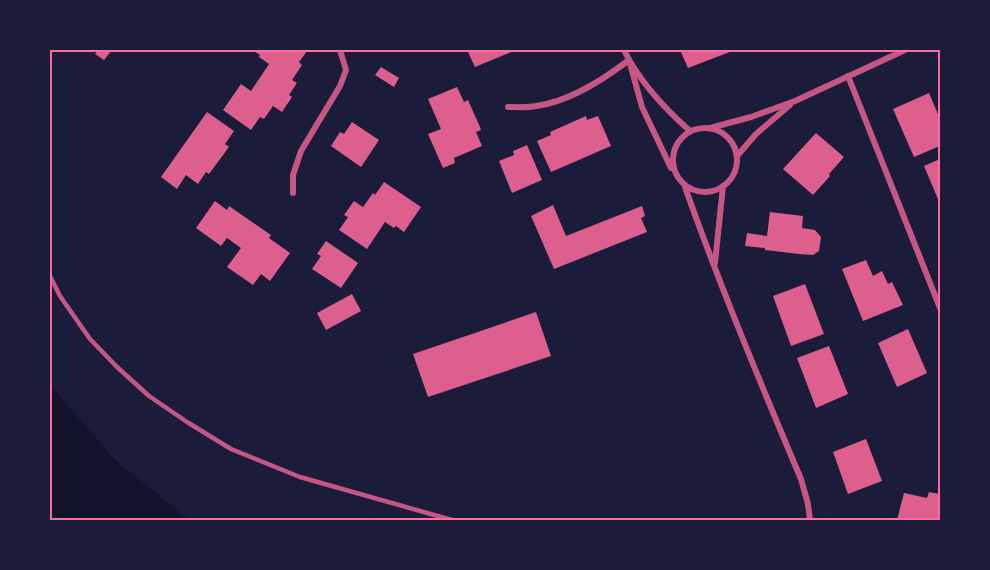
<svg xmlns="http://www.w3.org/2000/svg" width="990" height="570" font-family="Signika,sans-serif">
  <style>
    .water { fill: #12122b }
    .building { fill: #dd5f8e }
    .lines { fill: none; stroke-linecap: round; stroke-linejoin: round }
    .service { stroke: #c65784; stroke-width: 4.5 }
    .minor { stroke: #c65784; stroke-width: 6 }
    .neatline { fill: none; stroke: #ff6b9d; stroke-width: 2 }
  </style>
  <rect width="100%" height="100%" fill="#1b1b3a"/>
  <path class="water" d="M50,385L117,462L190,520H50Z"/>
  <g class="building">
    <path d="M98,50H112L104,60L95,54Z"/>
    <path d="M252,50H305L307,51L299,62L302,65L292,80L297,83L289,95L292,97L282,112L273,106L264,119L260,117L251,130L223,110L241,84L251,91L269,64L259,57L260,55Z"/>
    <path d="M467,50H516L475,67Z"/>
    <path d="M680,50H735L688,68Z"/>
    <path d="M381,67L399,78L394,87L375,75Z"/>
    <path d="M457,87L464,102L468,100L480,127L481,130L476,132L482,146L454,158L455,163L443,168L428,134L441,129L428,99Z"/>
    <path d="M929,93L940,119V146L914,157L893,109Z"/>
    <path d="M207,112L234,131L225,144L229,147L209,174L206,172L198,184L186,175L177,189L161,177Z"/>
    <path d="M586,116L587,120L598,116L611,146L551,172L537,141L551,135L550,132Z"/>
    <path d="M352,122L379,140L361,167L331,146L340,132L344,134Z"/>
    <path d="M816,133L844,157L829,174L830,176L813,195L783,169Z"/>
    <path d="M527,145L542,180L512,193L499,161L514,155L513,151Z"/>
    <path d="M940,159V204L924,166Z"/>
    <path d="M384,182L421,207L404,232L396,226L394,228L385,222L367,249L339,230L348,217L344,215L354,201L363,207L373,193L375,195Z"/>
    <path d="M215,201L227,210L229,206L271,235L269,238L290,253L270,281L261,274L253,285L227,267L241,248L227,238L221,246L196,228Z"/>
    <path d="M553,205L566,236L642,206L645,216L641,218L647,232L554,269L531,216Z"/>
    <path d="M770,212L803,216L802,228L815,230L821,237L819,251L813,255L799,254L765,250V248L745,246L747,233L767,236Z"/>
    <path d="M326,241L358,263L341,288L312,269L321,256L317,254Z"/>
    <path d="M866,260L873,276L882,271L888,284L892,282L903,305L863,321L842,269Z"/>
    <path d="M805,284L824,334L791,346L773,296Z"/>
    <path d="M352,294L361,311L326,330L317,313Z"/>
    <path d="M536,312L551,356L428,397L413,354Z"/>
    <path d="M908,329L927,373L897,387L878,343Z"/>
    <path d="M829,346L848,394L816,408L797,358Z"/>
    <path d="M866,439L882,481L848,494L833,452Z"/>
    <path d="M929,492L940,494V520H897L904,493L927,498Z"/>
  </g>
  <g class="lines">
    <path class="service" d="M50,276L60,296L90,339L117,367L149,396L187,422L231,449L300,477L452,520"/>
    <g class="minor">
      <path d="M624,50C639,81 664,108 690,131"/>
      <path d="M629,60L642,107L671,168"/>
      <path d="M848,76L940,308"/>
      <path d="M508,107C517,107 527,108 536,106C568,102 604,79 629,60"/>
      <circle cx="705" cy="160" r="32"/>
      <path d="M710,128L751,117L795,101L905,50"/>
      <path d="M737,156L756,134L790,105"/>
      <path d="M685,187C720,286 760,382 801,479L808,504L810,520"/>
      <path d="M293,193V175L301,151L340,86L346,70L340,50"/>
      <path d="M715,263L723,186"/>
    </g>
  </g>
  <rect width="990" height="570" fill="none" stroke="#1b1b3a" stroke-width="102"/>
  <rect x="51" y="51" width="888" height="468" class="neatline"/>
</svg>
